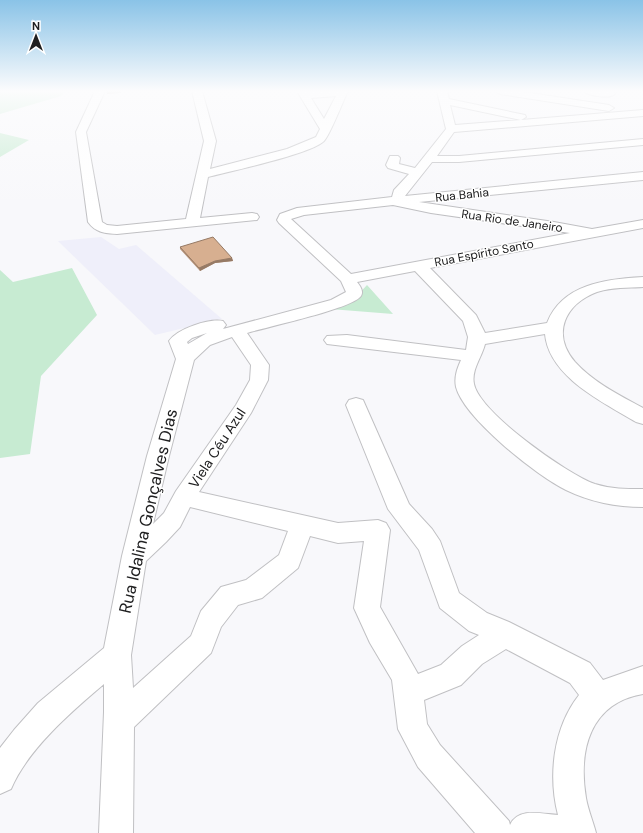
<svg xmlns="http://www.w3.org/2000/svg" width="643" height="833" font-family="'DM Sans',sans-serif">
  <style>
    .built { fill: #efeffa }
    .green { fill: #c7ebd2 }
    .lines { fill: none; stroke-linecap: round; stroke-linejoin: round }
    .minor-casing { stroke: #c0c0c3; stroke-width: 2 }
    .minor { fill: #fff; fill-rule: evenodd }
    .wall { fill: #b9967c }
    .shaded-wall { fill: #967a65 }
    .building { fill: #d7af90; stroke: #967a65 }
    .labels { text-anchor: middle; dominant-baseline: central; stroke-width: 3; stroke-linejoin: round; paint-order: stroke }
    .far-street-label { font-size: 12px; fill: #202021; stroke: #fff }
    .street-label { font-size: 14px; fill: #202021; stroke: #fff }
    .near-street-label { font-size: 17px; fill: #202021; stroke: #fff }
  </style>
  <rect width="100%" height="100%" fill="#f8f8fb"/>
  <path class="built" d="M101,237L119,249L136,245L222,319L155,335L58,241Z"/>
  <g class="green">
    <path d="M0,91H65L61,96L0,114Z"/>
    <path d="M0,133L29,140L0,157Z"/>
    <path d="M72,268L97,315L41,376L30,454L0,458V270L13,282Z"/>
    <path d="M367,285L393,314L330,309L355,298Z"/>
  </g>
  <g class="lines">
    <defs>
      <g id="minor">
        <path d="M95,91H105L86,132L102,222L107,225L117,226L186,219L204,141L192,91H202L216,141L210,169L287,149L316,137L320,129L297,91H348C343,101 330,135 324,141C311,154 231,171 208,177L200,218L252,213L257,214L259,217L257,220L117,234C105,233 96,233 88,222L76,132ZM336,96L324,119L311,98Z"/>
        <path d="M437,91H447L449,99L525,115L526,117L521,120L643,110V116L454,132L437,156H459L643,139V145L459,162H432L405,196L643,172V180L419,202L554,222L592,229L643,220V228L430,268L476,315L485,333L547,323C562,284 606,279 643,277V287C628,288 612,287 597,292C565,304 551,334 575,362C593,382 619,395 643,408V424L636,422C603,402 549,377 545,334L485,344C482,357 471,370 474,384C480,413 567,474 595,484C611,489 626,489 643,489V507C616,507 591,502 566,490C537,476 464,418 456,387C454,377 457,369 461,360L327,344L324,340L327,336L347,335L466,350L468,337L463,321L415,271L357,282C360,286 364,291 361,296C352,309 266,327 247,333L269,365L268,380L251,413L199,492L338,523L378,520L386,523L390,530L380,607L418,674L441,665L462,646L479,635L469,631L440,608L419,550L388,509L346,405L349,400L356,398L363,400L409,504L432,529L440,541L459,593L487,613L509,622L590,663L603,680L643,666V694C590,703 578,750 586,798C588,810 593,821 596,833H475L418,767L398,729L392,680L370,643L354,608L364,541L338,543L310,536L298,568L262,598L238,605L221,627L211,653L134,727L133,833H99L104,712V684C71,712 28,749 11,789L0,794V748L14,730L38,703L104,648L122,556L147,456L176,359L169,341C177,329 209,318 223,321L226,325L223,329L331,300L346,292L341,281L279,223L277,220L280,214L297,208L392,197L394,190L409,174L388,168L386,165L390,156H398L400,158L399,164L415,168L446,129ZM450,105L521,120L455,125ZM393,205L431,213L570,233L351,274L291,219L304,215ZM207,333L188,344L187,342L192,338ZM232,337L251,365L250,380L236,405L176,491L164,513L153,524L169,456L194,360L210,345ZM190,507L288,531L279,555L246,580L221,587L201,611L191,636L133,688L131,655L146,561L166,542L180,527ZM506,649L570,683L579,695C553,728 548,776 558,815C542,814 518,807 510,825L509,821L440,745L427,724L424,700L461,685L482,664Z"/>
        <path d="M495,91H517L609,105L614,108L609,111L500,94Z"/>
        <path d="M584,91L613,92L615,94C610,99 589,96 584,91Z"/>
      </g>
    </defs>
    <use href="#minor" class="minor-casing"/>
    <use href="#minor" class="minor"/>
  </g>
  <path class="wall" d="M180,247L232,258L233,261L215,263L200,271L180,249Z"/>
  <g class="shaded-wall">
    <path d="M106,91H121V93L107,94Z"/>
    <path d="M232,258L233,261L215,263L200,271L199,268L215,261Z"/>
  </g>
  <path class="building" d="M213,237L232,258L215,261L199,268L180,247Z"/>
  <linearGradient id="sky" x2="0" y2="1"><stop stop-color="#8ac3e7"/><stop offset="0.44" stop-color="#fcfcfd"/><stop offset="1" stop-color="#fcfcfd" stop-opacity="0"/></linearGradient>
  <rect width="643" height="207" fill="url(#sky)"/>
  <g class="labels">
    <g class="far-street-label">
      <text transform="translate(462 195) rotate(-6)">Rua Bahia</text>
      <text transform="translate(512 221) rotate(8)">Rua Rio de Janeiro</text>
      <text transform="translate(484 253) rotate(-11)">Rua Espírito Santo</text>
    </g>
    <g class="street-label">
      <text transform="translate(217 448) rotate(-57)">Viela Céu Azul</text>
    </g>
    <g class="near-street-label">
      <text transform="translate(148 511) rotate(-77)">Rua Idalina Gonçalves Dias</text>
    </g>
  </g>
  <g transform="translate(36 36)" stroke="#ffffff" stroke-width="3" paint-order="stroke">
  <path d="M0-3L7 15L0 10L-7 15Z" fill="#202021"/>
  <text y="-6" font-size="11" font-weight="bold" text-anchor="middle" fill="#202021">N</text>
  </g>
</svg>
